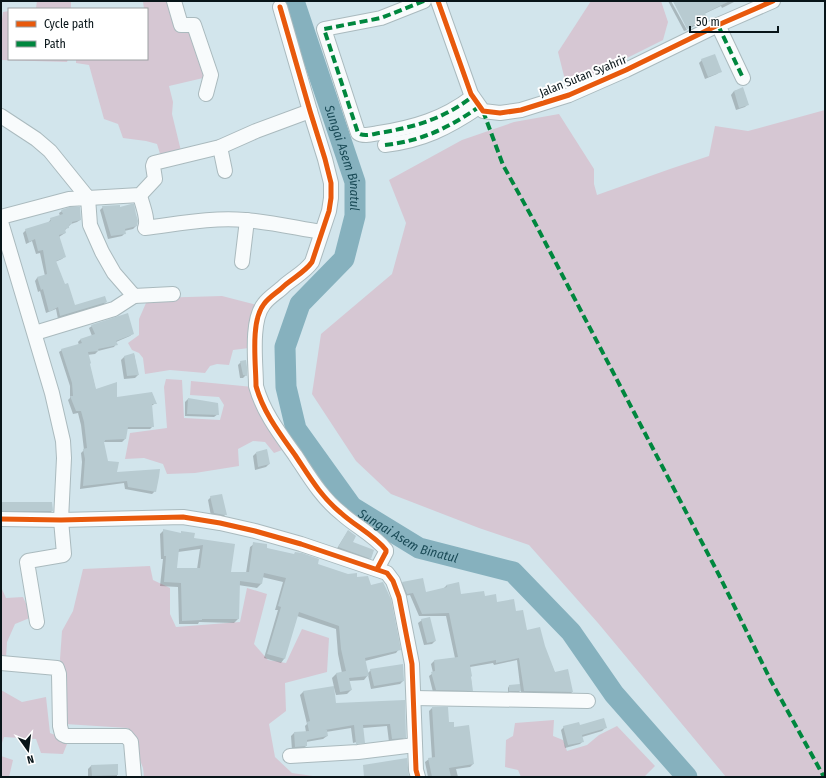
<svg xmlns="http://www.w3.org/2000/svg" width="826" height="778" font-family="'Fira Sans Condensed',sans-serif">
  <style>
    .green { fill: #d6c7d3 }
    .shadow { fill: #0003; fill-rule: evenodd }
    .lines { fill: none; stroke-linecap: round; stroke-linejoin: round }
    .river { stroke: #86b1be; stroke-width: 21 }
    .building { fill: #b8cbd1; fill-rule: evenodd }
    .minor-casing { stroke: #aababe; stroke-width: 16 }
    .minor { stroke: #f8fbfc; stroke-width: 14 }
    .quiet { stroke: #00873e; stroke-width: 4; stroke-dasharray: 8 4; stroke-linecap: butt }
    .cycleway-casing { stroke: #fff; stroke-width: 8 }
    .cycleway { stroke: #e8590c; stroke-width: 5 }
    .labels { text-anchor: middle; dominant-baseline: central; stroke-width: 4; stroke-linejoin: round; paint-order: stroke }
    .street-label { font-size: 12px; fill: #081519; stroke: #fff }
    .water-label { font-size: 13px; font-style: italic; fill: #194a56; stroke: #fff }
  </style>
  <rect width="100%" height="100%" fill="#d2e5ec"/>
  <g class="green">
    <path d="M37,1H71V9H25L36,8Z"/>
    <path d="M143,1H180L184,21L216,75L169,86L173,102L172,114L181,151L161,157L157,144L146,141L123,138L118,124L104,119L89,65L76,63V59H147V9H144Z"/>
    <path d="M591,1H661L668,22L663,40L567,88L558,52Z"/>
    <path d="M9,11V59H68L67,62L1,60V26L3,12Z"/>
    <path d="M825,110V777H726L598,623L529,545L479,528L391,494L356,461L312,394L321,334L392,274L406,223L389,180L462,140L514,122L559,114L594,169V184L597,195L670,169L709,156L715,126L748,131Z"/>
    <path d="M222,296L257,305L249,348L233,350L229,365L217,364L210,366L205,373L170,370L145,374L143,358L139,353L132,350L128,343L139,335V319L146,303L155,298Z"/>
    <path d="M166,379L182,380L184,418L220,420L224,405L219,397L190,395L191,381L253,387L265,418L282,450L274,453L265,442L253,441L238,449L239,466L195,473L167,474L163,464L144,458L125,459L130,433L167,428L164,387Z"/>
    <path d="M150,566L153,580L170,588V614L176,627L240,622L247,588L267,594L254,644L268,660L286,663L302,629L329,638L327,672L285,683L286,711L269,724L275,757L292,773L320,777H144L143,768L128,728L65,724L63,675L60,659L62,631L73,611L83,569Z"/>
    <path d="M1,587L6,598L23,597L32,617L15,624L7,642L6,658L1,657Z"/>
    <path d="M1,690L22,702L46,697L50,733L65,739L67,744L63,754L41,753L36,739L4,737L1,746Z"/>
    <path d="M554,720L553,736L563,740L567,751L587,745L599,735L617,726L655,766L644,777H521L518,770L505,767L506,740L513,736L515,723Z"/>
    <path d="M1,756L13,760L9,777H1Z"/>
  </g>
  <g class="shadow">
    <path d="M668,1H671L687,30L684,31Z"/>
    <path d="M673,1H736L722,8L721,6L704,14L706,18L703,21L689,29Z"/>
    <path d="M702,60L720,71L717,74L705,79L699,63Z"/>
    <path d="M742,89L748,104L745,107L736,110L731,95L734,91Z"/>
    <path d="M103,207L136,226L133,229L124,231L125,233L122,236L108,239L100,210Z"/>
    <path d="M62,211L80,220L77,222L71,224L64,231L65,233L59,237L64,257L62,259L55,262L74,307L106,302L103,305L58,319L56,309L46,313L40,291L38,292L35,281L37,278L45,276L40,253L36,254L32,241L26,244L23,233L26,230L48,223L51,219L60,216L59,213Z"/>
    <path d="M92,326L133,333L130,336L116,342V344L114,347L98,351L95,354L87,355L96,391L116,398L156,403L151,406L153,426L150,429H126L125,439L122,442H103L107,462L116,473L155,491L152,494L125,489L124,483L80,489L82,462L81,453L84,450L81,425L78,413L73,414L68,400L70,398V386L59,352L62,350L79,345L78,342L80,340L92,336L89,328Z"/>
    <path d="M134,354L138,375L135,378L124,379L121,360L124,357Z"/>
    <path d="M241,362L246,375L243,378H240L238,365Z"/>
    <path d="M188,399L218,414L214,417L185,416V402Z"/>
    <path d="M256,453L269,464L266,467L255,470L253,456Z"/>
    <path d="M211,497L226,514L223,517L211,516L208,500Z"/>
    <path d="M1,503L52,511L49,514L1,513Z"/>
    <path d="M164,530L193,539L234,545L230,573H246L250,547L254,544L356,579L370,586L399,649L396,653L365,661L367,674L371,670L403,681L400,684L371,689L368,675L364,680L349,681L351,690L347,694L336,695L334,688H333L335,704L404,701L405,737L402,740L389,742L387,726L363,728L360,741L353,743L351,728L326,732L327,736L323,739L306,742V746L303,749L292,750L291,736L294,733L306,732L305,726L307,724L300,695L303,692L334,687L332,678L336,674L342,673L338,654L336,629L297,616L284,659L281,663L264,658L278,610H275L283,582L262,577L261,584L257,588L238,585V619L234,623L199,622L198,624H179L178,587L160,586L163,559H161L160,534ZM200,549L197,569H176L178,552Z"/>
    <path d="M348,531L351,543L370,558L368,560L336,550Z"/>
    <path d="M403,583L425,593L443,589L447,585L460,595L484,597L515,612L527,632L544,647L555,673L572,692L570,695L521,694V690L519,692H508V688L509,686L520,685L517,660L494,665L493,663L470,667L472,690L469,693L433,692L429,676L433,673L431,664L434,661L455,658L446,616H419L410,595L404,596L400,585Z"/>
    <path d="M422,620L435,641L432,644L424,645L418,623Z"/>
    <path d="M432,708L454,728L473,764L470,767L456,769L458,777H428L425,762L429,759H432L429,711Z"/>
    <path d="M579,726L605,728L602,731L582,737L583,741L580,744L565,748L561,730L564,727Z"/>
    <path d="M117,765V777H88V769L91,766Z"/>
  </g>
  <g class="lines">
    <path class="river" id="s1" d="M294,1L355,182V216L344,259L300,304L285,347L286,387L296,429L352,507L419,548L513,572L571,632L614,694L687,777"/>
  </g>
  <g class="building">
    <path d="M673,1H730L705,13L707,18L687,29Z"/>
    <path d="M715,54L722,72L708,77L701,59Z"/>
    <path d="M743,87L749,105L739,108L734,91Z"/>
    <path d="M131,204H134L136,214L138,221L137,226L125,229L126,234L111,236L102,206L120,205V207Z"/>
    <path d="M70,207H80L81,220L72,222V224L69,225V228L65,229L66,233L59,235L66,257L56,261L65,284L68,283L75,305L105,296L107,302L60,316L58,307L49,312L43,289L41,290L37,277L47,274L43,250L38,251L35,239L29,242L25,229L51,221L50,218L63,214L61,210Z"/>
    <path d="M128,313L134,334L116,341L118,345L98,349L99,351L88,352L91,363L90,364L96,389L117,382V397L152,392L157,404H152L154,427H128L126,439L105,440V441L104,442L108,461L119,462L117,472L160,469L159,477L156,492L128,487L127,481L83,486L85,459L83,449L87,448L84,422L81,411H76L70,396H73L72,383L61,349L82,343L80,339L95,334L91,325Z"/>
    <path d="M134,353L139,375L127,376L124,356Z"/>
    <path d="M246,360L247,367V376L243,375L240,361Z"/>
    <path d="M188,398L218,403L219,415L187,414Z"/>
    <path d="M267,449L270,464L258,467L256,452Z"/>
    <path d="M222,494L227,515H224L214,513L210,496Z"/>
    <path d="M1,502H52L53,511H1Z"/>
    <path d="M163,529L181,533V531L195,533L194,538L235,544L231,572H249L253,542L267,544V548L294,554L295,552L302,553L319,559L318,564L348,574L357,573V577L368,576L371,585L383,582L391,599L401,650L365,658L369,676L349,678L352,690L340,692L336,673L346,671L341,649L339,626L299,612L285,659L267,654L281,607L278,606L286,578L264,573L262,584L240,581L239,619H202V620L182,621L181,583L164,582L166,556H164ZM203,545L200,568H177L179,549Z"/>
    <path d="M348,530L356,536L353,542L374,550L371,559L338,547Z"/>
    <path d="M423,578L426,592L447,587L446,585L459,582L461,594L484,591L485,596L496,594L497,602L514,599L516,611L523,610L527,630L540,627L545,646L555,672L568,669L573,692L524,691L519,658L496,663V660L470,665L472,676L471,677L473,691L436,690L431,672L435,671L434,660L458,657L449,613L422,614L413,593L407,594L402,582Z"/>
    <path d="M430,617L436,641L427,643L421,619Z"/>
    <path d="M403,664L404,681L374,686L370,669Z"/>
    <path d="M520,684L521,691H509V685Z"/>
    <path d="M334,686L336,703L405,700L406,738L392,739L390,724L363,725L365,743L356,744L354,725L325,730H327L328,736L307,740V746L295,747L294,732L309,731L307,722L310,721L303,691Z"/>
    <path d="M432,707H448L449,722H454V727L469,725L474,764L449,768L451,777H432L428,758L435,757Z"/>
    <path d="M604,718L607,728L582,735L584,742L568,745L563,726L579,722L580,725Z"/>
    <path d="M407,758L409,777H364L363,765Z"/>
    <path d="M118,764V775L92,776L91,765Z"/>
  </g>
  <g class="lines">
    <defs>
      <g id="minor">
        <path d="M174,1L181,25H194L211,75L206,94"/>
        <path d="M424,1L381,18L324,29L358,133C364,137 373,134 379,133C415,127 443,119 472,97"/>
        <path d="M438,1L471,94L483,111L500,113L521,110L569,95L626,70L718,25L773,1"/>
        <path d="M280,7L310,111L325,159L331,183V198L329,211L312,262C305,272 293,278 284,286C278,292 269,297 264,304C250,321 256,365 256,386C263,412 280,434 295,455C309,476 321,497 341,513C355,526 374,535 386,550V552L377,569"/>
        <path d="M718,25L743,78"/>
        <path d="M1,116L36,139L50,151L88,198L140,195L155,179L153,166L154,163L220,147L256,131L310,111"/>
        <path d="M385,145C422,141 448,128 479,107"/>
        <path d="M220,147L225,171"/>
        <path d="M140,195C142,205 149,219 145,228C178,224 212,217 245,220C271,222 296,228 321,232"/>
        <path d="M1,217L69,199L88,198L90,225L102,252L114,273L134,296L173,294"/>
        <path d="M1,222L52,393L63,441L64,458L61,520L64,554L63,555L28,561L27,562L37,622"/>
        <path d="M242,262L247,220"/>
        <path d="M35,333L114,309L134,296"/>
        <path d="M1,519L61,520L183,517L220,523L255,531L301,544L387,573L393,581L399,597L412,664L416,770L418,777"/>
        <path d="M1,663L57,668L59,674L60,726L62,734L66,736H126L131,742L134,777"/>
        <path d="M414,698L588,701"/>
        <path d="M290,756L358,752L415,745"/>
      </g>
    </defs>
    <use href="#minor" class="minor-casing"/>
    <use href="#minor" class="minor"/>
    <g class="quiet">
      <path d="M424,1L381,18L324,29L358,133C364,137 373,134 379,133C415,127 443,119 472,97"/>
      <path d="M718,25L743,78"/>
      <path d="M483,111L503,165L534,221L719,575L771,681L824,777"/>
      <path d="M385,145C422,141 448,128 479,107"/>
    </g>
    <defs>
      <g id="cycleway">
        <path d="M438,1L471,94L483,111L500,113L521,110L569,95L626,70L718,25L773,1"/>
        <path d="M280,7L310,111L325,159L331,183V198L329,211L312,262C305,272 293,278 284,286C278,292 269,297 264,304C250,321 256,365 256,386C263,412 280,434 295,455C309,476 321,497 341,513C355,526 374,535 386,550V552L377,569"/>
        <path d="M1,519L61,520L183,517L220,523L255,531L301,544L387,573L393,581L399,597L412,664L416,770L418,777"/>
      </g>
    </defs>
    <use href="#cycleway" class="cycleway-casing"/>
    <use href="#cycleway" class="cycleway"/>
  </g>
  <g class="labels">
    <g class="street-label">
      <text transform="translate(583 76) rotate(-22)">Jalan Sutan Syahrir</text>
    </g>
    <g class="water-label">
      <text stroke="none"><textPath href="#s1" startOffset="165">Sungai Asem Binatul</textPath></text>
      <text stroke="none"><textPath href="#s1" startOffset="621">Sungai Asem Binatul</textPath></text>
    </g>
  </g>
  <rect width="826" height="778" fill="none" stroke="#081519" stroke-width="4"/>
  <rect x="8" y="8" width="140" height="52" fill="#ffffff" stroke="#9ca1a3"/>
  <rect x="16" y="21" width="20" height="6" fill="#e8590c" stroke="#9ca1a3"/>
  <text x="44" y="28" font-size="12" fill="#081519">Cycle path</text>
  <rect x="16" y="41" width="20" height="6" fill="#00873e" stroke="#9ca1a3"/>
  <text x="44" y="48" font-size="12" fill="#081519">Path</text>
  <g transform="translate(28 750) rotate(166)" stroke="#ffffff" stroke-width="3" paint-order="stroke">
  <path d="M0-3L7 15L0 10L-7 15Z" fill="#081519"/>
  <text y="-6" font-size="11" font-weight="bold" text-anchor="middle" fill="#081519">N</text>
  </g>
  <path d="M690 26v6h88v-6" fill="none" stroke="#081519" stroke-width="2"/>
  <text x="696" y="26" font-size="12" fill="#081519" stroke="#ffffff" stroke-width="3" paint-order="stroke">50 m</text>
</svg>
